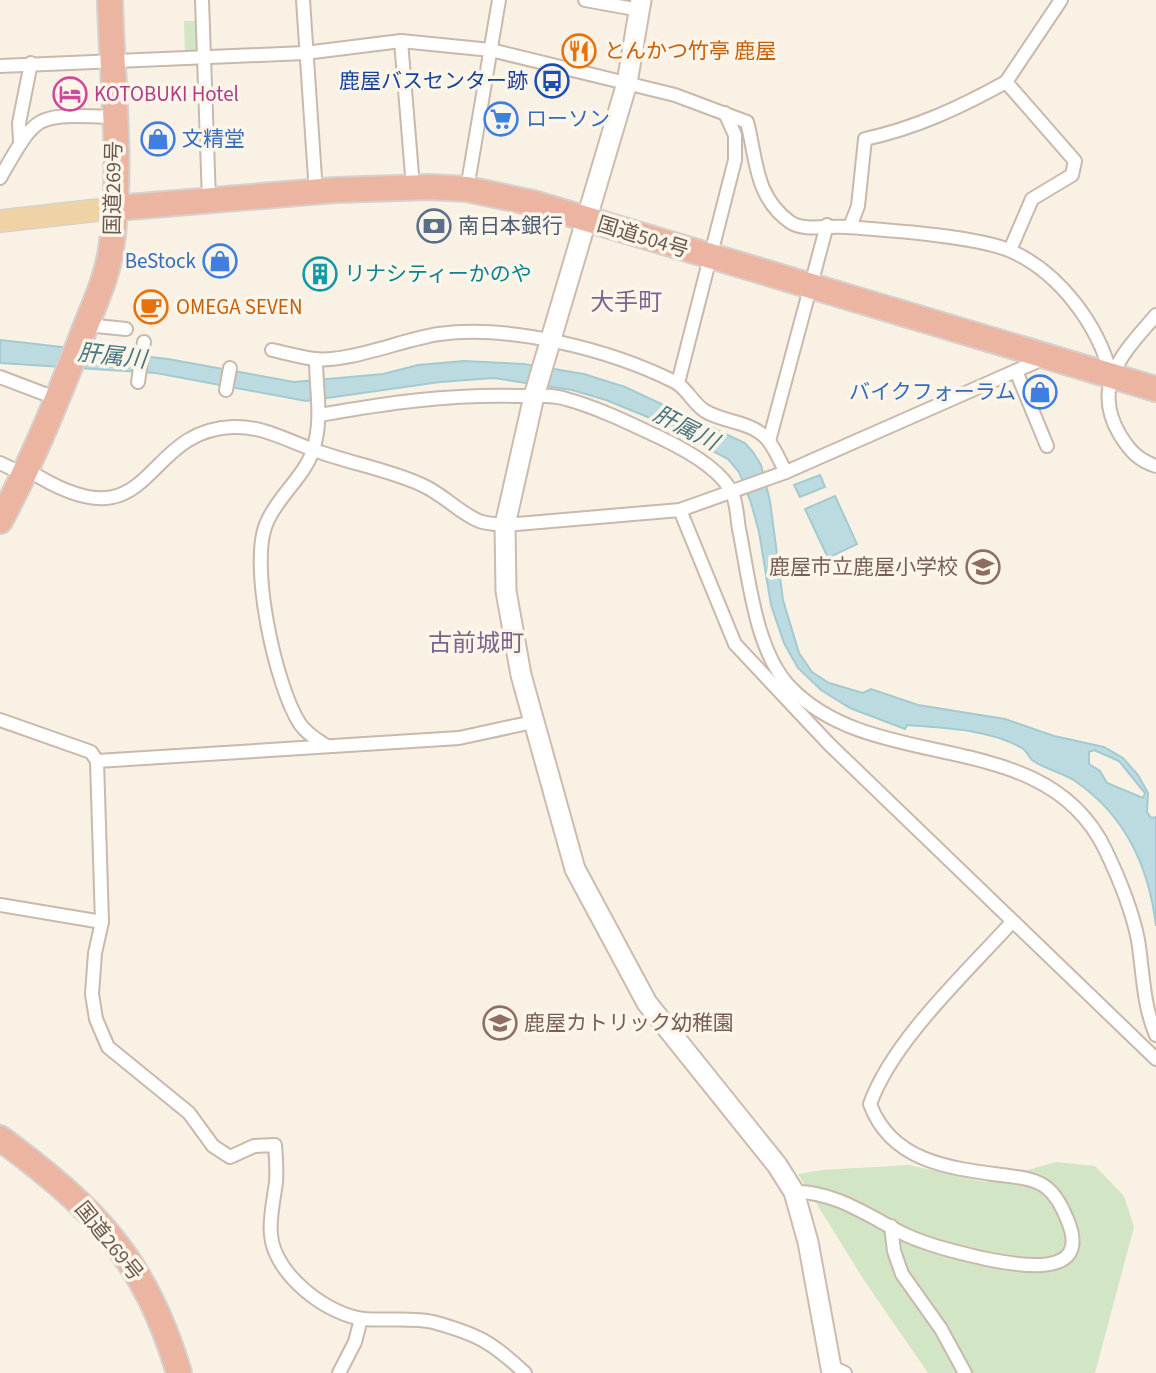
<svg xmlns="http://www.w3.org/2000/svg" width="1156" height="1373" font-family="'Source Sans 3','Noto Sans JP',sans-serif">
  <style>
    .green { fill: #d2e5c5 }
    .water { fill: #bbdbe0; stroke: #a3cad0; stroke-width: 2; fill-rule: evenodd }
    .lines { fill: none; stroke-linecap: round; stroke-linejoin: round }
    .street-casing { stroke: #c8b9ac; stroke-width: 16 }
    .secondary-casing { stroke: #cdbbad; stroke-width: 23 }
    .primary-casing { stroke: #d6d1cd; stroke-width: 24 }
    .highway-casing { stroke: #d6d1cd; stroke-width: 28 }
    .street { stroke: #fff; stroke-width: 12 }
    .secondary { stroke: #fff; stroke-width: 19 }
    .primary { stroke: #f0d3a4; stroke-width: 21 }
    .highway { stroke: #ecb5a2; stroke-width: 24 }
    .labels { text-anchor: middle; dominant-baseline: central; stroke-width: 7; stroke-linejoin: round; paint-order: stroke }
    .food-label { font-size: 21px; fill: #c56008; stroke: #fcf5ea; text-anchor: start }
    .transit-label { font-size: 21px; fill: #164399; stroke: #fcf5ea; text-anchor: end }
    .hotel-label { font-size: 21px; fill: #b23c85; stroke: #fcf5ea; text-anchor: start }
    .shop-label { font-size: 21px; fill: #366cbe; stroke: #fcf5ea; text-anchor: start }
    .street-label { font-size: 21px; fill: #6e594d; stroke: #fcf5ea }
    .service-label { font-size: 21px; fill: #4e5e75; stroke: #fcf5ea; text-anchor: start }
    .culture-label { font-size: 21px; fill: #0d838f; stroke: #fcf5ea; text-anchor: start }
    .education-label { font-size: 21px; fill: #785e54; stroke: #fcf5ea; text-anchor: end }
    .water-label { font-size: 23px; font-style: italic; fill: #4a777f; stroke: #fcf5ea }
    .quarter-label { font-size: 24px; fill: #7d658b; stroke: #fcf5ea }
  </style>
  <rect width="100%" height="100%" fill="#f9f1e4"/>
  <g class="green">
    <path d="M184,21H200L201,54L185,56Z"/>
    <path d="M1056,1162L1095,1166L1124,1196L1134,1227L1095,1373H928L864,1280L798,1174L822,1170L909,1165L985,1182Z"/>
  </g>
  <g class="water">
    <path d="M0,340L168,359L294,382L383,374L418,365L464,361L524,364L584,374L625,387L745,443L753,452L761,465L770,501L783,600L799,653L812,672L829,683L863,693L871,689L918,705L1005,719L1054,736L1104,747L1123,758L1138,775L1148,793L1147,812L1151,818L1156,817V926C1149,867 1125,815 1075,781C1062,772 1044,769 1032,760C1028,756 1027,751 1022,748C989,729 944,728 907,725L905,729L850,708L821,690L798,668L784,643L771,605L759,532L751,503L739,472L728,459L655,420L606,400L572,390L494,378L440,382L306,401L156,373L0,363ZM1094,750L1119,761L1145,793L1143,798L1107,783L1100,771L1089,764V752Z"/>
    <path d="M820,475L825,487L800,497L794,485Z"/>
    <path d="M835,496L857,544L828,558L805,509Z"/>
  </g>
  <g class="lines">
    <defs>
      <g id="street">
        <path d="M202,0L209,200"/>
        <path d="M303,0L316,193"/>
        <path d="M585,0L640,10"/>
        <path d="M401,41L413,187"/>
        <path d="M0,66L305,53L401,41L491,50L675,95L747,122C757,159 754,196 790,222C804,232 830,225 847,227C886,230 977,236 1011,251C1060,273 1098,325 1111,375"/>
        <path d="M20,141L19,123L31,63"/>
        <path d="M0,178C39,110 35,115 114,117"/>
        <path d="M467,189L499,0"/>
        <path d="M850,227L858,206L865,139C916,128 961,107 1006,82"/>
        <path d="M1010,250L1032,199L1072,175L1075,161L1006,82L1061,0"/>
        <path d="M1156,315C1124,352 1090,385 1120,435C1130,451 1138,460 1156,466"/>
        <path d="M86,325L126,329"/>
        <path d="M272,350C286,353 300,357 314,359C348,363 404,339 439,334C510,324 611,350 675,382C687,388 693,404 705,411C725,423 751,421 767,439C775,448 780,462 786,472"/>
        <path d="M316,359C316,390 323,420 313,450C305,476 278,496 267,522C248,562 276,688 300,724C307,734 316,739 325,745"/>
        <path d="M1016,371L1047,446"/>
        <path d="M0,377L58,399"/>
        <path d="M138,382L144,342"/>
        <path d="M678,383L735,160V135L725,113"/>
        <path d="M226,390L230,368"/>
        <path d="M320,415C386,403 450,394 518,396C533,396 552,394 566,399C599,408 631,424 661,438C684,449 721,469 732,493C737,503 737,518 739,529C749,577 755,652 791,688C876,776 1044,724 1105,849C1118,876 1132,910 1138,940C1143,971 1143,1005 1156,1035"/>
        <path d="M769,441L827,225"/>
        <path d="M0,463L25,475"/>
        <path d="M28,470C156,552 138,430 233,427C263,426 286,440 314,450C349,463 386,469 420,484C442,493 458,512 479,521C486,524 497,524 505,525L680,510L786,472L1045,358"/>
        <path d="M680,510L735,644L829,744L1156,1059"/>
        <path d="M0,720L91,752L97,761L102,922L95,953L92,994L96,1019L108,1047L189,1113L213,1146L230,1157L254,1146L275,1145C276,1157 277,1170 276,1182C274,1199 269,1219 271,1235C274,1274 327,1315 364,1319C386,1321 412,1317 433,1322C477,1334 492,1342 525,1373"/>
        <path d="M97,761L459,738L533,722"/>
        <path d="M0,905L102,922"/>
        <path d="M794,1192C833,1190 872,1218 906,1235C931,1246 956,1252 982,1258C1016,1265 1094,1281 1067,1219C1063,1209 1056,1195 1047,1188C1035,1178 1016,1177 1001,1175C948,1168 891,1161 870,1104C893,1040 966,973 1012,922"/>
        <path d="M891,1226L894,1251L902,1274L941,1329L965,1373"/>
        <path d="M832,1367L845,1373"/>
        <path d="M339,1373L355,1342L361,1319"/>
      </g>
      <path id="secondary" d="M641,0L627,83L534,396L505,525L506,591L521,675L575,869L647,1003L777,1165L794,1192L808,1242L832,1373"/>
      <path id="primary" d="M0,221L116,208"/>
      <g id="highway">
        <path d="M116,208L335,190L429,187L467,189L533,203L1156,389"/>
        <path d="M0,521C32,462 56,403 80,341C91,311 106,282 111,250C123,168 112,82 110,0"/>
        <path d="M0,1138C94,1208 145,1258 179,1373"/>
      </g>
    </defs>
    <use href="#street" class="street-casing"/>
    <use href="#secondary" class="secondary-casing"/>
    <use href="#primary" class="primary-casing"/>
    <use href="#highway" class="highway-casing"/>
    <use href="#street" class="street"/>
    <use href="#secondary" class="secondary"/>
    <use href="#primary" class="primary"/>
    <use href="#highway" class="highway"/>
  </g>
  <defs>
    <symbol id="restaurant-ring" viewBox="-11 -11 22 22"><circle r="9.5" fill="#fcf5ea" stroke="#e8710a" stroke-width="1.5"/><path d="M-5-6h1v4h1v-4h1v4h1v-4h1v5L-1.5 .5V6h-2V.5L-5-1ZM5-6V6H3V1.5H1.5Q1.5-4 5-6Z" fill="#e8710a"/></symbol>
    <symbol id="bus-ring" viewBox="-11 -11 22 22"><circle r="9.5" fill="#fcf5ea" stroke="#1a4fb4" stroke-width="1.5"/><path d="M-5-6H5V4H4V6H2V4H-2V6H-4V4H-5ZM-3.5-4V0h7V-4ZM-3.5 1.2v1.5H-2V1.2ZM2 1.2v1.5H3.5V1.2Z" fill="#1a4fb4"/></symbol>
    <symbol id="hotel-ring" viewBox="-11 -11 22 22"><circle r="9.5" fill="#fcf5ea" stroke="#d1479c" stroke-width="1.5"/><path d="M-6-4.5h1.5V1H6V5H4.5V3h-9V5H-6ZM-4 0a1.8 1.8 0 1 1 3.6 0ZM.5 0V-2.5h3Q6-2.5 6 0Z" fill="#d1479c"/></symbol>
    <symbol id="supermarket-ring" viewBox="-11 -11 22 22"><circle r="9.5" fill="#fcf5ea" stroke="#3f7fe0" stroke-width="1.5"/><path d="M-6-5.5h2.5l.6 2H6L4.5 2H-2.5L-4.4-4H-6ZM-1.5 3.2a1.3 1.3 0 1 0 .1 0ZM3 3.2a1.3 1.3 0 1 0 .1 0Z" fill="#3f7fe0"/></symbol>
    <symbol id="shop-ring" viewBox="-11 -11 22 22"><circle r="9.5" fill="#fcf5ea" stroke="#3f7fe0" stroke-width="1.5"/><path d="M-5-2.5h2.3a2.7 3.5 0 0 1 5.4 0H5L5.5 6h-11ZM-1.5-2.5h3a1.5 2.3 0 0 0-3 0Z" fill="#3f7fe0"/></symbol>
    <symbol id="bank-ring" viewBox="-11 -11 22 22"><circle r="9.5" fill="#fcf5ea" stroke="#5c6f8a" stroke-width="1.5"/><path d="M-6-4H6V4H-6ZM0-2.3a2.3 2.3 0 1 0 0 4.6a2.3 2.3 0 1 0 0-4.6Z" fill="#5c6f8a"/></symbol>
    <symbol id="building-ring" viewBox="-11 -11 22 22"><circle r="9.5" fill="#fcf5ea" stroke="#0f9aa8" stroke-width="1.5"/><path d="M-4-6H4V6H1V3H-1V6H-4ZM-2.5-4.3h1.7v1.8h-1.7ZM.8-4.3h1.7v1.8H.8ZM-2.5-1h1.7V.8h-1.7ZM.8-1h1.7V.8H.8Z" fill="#0f9aa8"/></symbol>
    <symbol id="cafe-ring" viewBox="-11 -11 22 22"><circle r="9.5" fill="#fcf5ea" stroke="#e8710a" stroke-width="1.5"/><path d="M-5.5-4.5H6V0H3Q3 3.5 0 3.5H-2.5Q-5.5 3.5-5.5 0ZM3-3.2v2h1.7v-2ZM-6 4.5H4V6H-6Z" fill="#e8710a"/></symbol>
    <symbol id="school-ring" viewBox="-11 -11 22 22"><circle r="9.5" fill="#fcf5ea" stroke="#8d6e63" stroke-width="1.5"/><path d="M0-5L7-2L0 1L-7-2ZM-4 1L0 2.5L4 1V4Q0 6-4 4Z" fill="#8d6e63"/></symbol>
  </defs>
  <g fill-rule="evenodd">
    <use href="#restaurant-ring" x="560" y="32" width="38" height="38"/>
    <use href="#bus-ring" x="533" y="62" width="38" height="38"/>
    <use href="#hotel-ring" x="51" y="75" width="38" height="38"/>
    <use href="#supermarket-ring" x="482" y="100" width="38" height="38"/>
    <use href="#shop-ring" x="139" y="120" width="38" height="38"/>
    <use href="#bank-ring" x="415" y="207" width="38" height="38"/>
    <use href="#shop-ring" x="201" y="242" width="38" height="38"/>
    <use href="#building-ring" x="301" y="255" width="38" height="38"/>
    <use href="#cafe-ring" x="132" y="288" width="38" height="38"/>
    <use href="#shop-ring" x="1021" y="373" width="38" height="38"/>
    <use href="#school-ring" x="964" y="548" width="38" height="38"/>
    <use href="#school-ring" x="481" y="1004" width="38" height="38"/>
  </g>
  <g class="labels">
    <g class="food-label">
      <text x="604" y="51">とんかつ竹亭 鹿屋</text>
      <text x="176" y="307">OMEGA SEVEN</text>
    </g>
    <g class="transit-label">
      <text x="528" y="81">鹿屋バスセンター跡</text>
    </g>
    <g class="hotel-label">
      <text x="94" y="94">KOTOBUKI Hotel</text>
    </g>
    <g class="shop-label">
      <text x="526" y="119">ローソン</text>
      <text x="182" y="139">文精堂</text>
      <text x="196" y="261" text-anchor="end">BeStock</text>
      <text x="1016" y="392" text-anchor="end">バイクフォーラム</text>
    </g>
    <g class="street-label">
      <text transform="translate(113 188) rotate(-89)">国道269号</text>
      <text transform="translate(643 237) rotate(17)">国道504号</text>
      <text transform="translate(109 1241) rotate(51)">国道269号</text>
    </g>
    <g class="service-label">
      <text x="458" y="226">南日本銀行</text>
    </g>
    <g class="culture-label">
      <text x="344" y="274">リナシティーかのや</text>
    </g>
    <g class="education-label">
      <text x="958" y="567">鹿屋市立鹿屋小学校</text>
      <text x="524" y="1023" text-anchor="start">鹿屋カトリック幼稚園</text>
    </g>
    <g class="water-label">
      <text transform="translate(112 356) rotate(6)">肝属川</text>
      <text transform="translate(686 428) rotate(27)">肝属川</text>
    </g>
    <g class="quarter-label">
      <text x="626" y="302">大手町</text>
      <text x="476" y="643">古前城町</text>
    </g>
  </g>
</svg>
